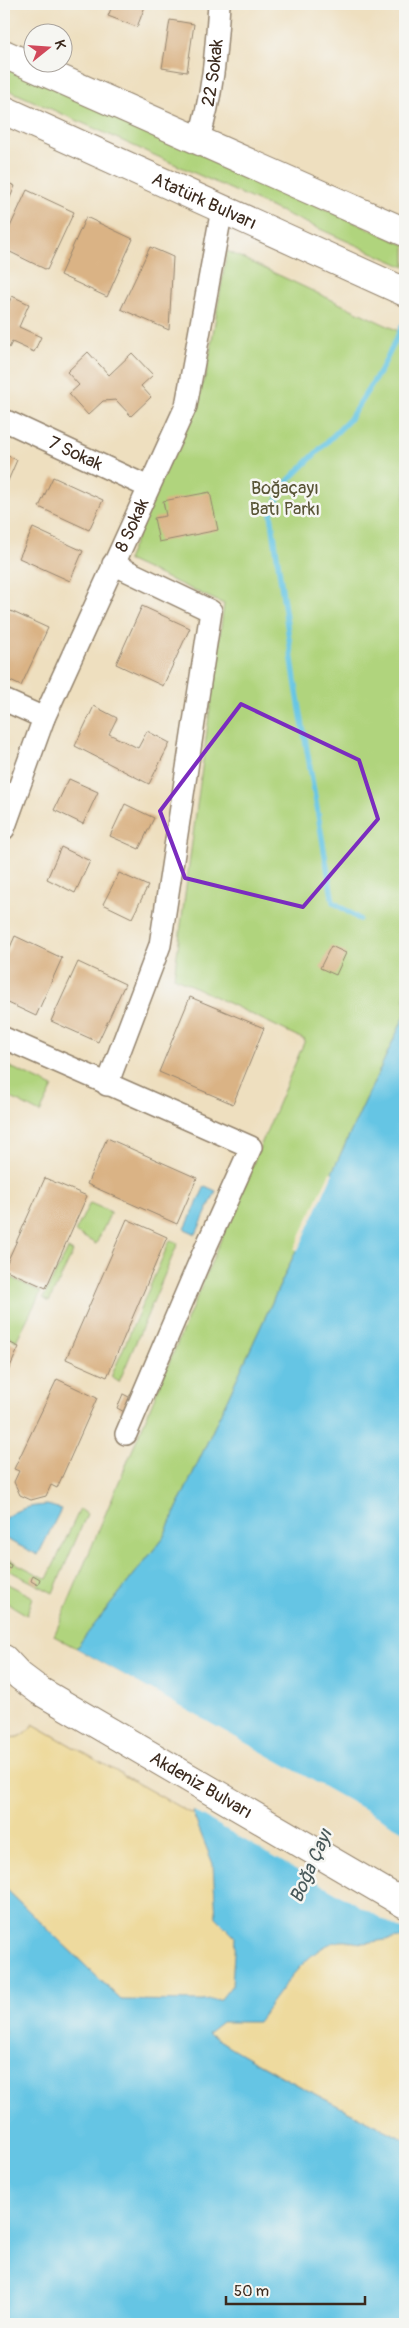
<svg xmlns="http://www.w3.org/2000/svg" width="409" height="2328" font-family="Pangolin,sans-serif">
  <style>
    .green { fill: #b0d47d; stroke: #767f4e }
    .sand { fill: #eeda9e; stroke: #94825e }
    .water { fill: #65c5e4; stroke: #507881 }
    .pier { fill: #eedfbf }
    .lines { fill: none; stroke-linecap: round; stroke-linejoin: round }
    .stream { stroke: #65c5e4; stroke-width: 5.5 }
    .building { fill: #dab385 }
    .minor-casing { stroke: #94846e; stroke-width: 24 }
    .major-casing { stroke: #94846e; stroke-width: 30 }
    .minor { stroke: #fff; stroke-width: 21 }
    .major { stroke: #fff; stroke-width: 28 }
    .marked { fill: none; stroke: #7b2cbf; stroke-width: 4; stroke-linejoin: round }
    .labels { text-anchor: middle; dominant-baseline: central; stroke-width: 5; stroke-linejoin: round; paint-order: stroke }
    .street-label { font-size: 18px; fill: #3b2a1e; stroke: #f6f6f2 }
    .park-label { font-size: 18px; fill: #585436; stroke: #f6f6f2 }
    .water-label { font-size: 19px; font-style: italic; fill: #485859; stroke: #f6f6f2 }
  </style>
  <rect width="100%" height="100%" fill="#f6f6f2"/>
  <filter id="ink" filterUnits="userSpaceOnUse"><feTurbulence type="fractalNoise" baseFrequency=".02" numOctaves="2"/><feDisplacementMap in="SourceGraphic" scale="10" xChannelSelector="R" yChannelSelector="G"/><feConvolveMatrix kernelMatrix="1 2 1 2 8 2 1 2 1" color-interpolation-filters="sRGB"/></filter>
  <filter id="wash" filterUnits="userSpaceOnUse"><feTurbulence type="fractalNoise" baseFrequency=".0096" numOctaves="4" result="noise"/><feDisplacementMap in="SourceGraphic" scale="20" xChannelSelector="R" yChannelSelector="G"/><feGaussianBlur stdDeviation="1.12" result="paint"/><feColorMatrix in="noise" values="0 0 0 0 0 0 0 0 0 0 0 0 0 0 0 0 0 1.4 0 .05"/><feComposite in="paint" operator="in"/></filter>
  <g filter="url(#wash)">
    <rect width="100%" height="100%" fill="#eedfbf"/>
    <g class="green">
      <path d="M4,66L405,245V267L4,88Z"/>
      <path d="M227,251L405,334V1015L163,1538L76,1648L54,1636L305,1040L174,977L224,604L127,560L206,375Z"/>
      <path d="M4,1064L53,1087L40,1113L4,1094Z"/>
      <path d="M90,1203L111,1212L96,1244L75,1232Z"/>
      <path d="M170,1240L178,1243L119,1382L111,1377Z"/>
      <path d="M68,1249L73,1252L49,1302L43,1298Z"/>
      <path d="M4,1274L41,1292L16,1341L4,1334Z"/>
      <path d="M80,1509L87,1514L53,1593L4,1568V1557L47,1579Z"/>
      <path d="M4,1582L33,1597L27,1615L4,1601Z"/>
    </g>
    <path class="sand" d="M33,1724L405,1935V2140L307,2090L236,2051L208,2033L121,2000L4,1887V1736C18,1740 25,1736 33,1724Z"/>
    <g class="water">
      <path d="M405,1015V1938C391,1938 377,1942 363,1943C356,1943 348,1940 340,1941C308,1945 276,1998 257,2022H222L208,2033C271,2074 339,2106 405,2140V2324H4V1887L121,2000L202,2001L221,1999L232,1985L235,1937L216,1918L213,1864L193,1814L216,1728L76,1648L163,1538Z"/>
      <path d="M205,1186L216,1191L196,1234L185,1229Z"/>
      <path d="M47,1505L61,1509L38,1555L4,1538V1519C17,1508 31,1506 47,1505Z"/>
    </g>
    <g class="pier">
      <path d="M330,1172L333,1173L298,1251L294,1249Z"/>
      <path d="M74,1647L405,1832V1932L192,1810L213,1729L75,1650Z"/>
    </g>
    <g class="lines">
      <path class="stream" d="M359,919L333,902L295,680L271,514L284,485L349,420L382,368L404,323"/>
    </g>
    <g id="blocks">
      <g class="building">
        <path d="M113,4H146L137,27L108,16Z"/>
        <path d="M170,20L194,24L187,72L162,68Z"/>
        <path d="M4,181L15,186L4,212Z"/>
        <path d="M27,190L74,212L47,270L4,249V240Z"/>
        <path d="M86,217L133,239L107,297L60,275Z"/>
        <path d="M150,247L173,257L169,330L121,309Z"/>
        <path d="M12,296L29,304L19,327L41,337L34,352L12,342L9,348L4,345V313Z"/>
        <path d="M88,352L109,375L132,353L153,375L141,386L151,397L131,416L116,400L103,401L88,415L69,394L79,385L67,372Z"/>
        <path d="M4,454L17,460L4,490Z"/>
        <path d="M53,477L103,500L89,530L39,507Z"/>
        <path d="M210,492L218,530L159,542L154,518L166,516L163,501Z"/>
        <path d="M33,528L83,551L70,581L19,558Z"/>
        <path d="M142,606L190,628L163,686L116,664Z"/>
        <path d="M4,608L48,628L21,686L4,678Z"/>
        <path d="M94,706L117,718L109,734L138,748L147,731L170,743L149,784L75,746Z"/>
        <path d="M69,779L98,792L83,824L54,810Z"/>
        <path d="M125,804L154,818L139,849L110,836Z"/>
        <path d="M61,847L90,861L75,893L47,879Z"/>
        <path d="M119,873L148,886L132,918L103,904Z"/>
        <path d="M15,936L62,958L36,1016L4,1001V961Z"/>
        <path d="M331,946L346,953L336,975L320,968Z"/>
        <path d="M78,962L125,984L98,1042L51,1021Z"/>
        <path d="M190,997L264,1028L233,1104L159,1072Z"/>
        <path d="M107,1138L197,1178L177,1224L87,1184Z"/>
        <path d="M45,1178L87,1196L46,1288L4,1269Z"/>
        <path d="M127,1219L167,1237L107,1377L66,1359Z"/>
        <path d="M4,1340L19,1347L4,1380Z"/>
        <path d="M57,1379L97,1398L57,1488L51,1485L46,1496L31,1500L20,1495L14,1482L19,1471L14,1469Z"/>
        <path d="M123,1394L133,1399L128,1414L117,1408Z"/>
        <path d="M4,1561L11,1565L10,1569L4,1566Z"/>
        <path d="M33,1575L40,1579L38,1585L31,1581Z"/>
      </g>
    </g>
  </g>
  <g filter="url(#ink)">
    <use href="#blocks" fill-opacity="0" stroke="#94846e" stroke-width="1"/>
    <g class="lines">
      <defs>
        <g id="minor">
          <path id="s1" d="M198,141C213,96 216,51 219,4"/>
          <path id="s2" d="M4,420L148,487"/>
          <path d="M4,700L44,718"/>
          <path id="s3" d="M4,829L44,718L186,406L222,209"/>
          <path d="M4,1038L251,1147L201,1258L126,1434"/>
          <path d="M107,1085L160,945L211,611L113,564"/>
        </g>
        <g id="major">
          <path d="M4,54L405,232"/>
          <path id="s4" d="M4,110L405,292"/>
          <path id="s5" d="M4,1659L20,1676L40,1691L405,1904"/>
        </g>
      </defs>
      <use href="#minor" class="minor-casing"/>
      <use href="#major" class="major-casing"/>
      <use href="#minor" class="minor"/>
      <use href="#major" class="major"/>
    </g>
  </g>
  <path class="marked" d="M241,704L359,760L378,819L303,907L185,878L160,811Z"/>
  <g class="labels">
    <g class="street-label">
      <text stroke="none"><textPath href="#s1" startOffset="70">22 Sokak</textPath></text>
      <text stroke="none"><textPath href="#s4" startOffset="220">Atatürk Bulvarı</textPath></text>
      <text stroke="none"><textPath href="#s2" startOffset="79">7 Sokak</textPath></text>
      <text stroke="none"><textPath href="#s3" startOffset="330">8 Sokak</textPath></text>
      <text stroke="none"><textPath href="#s5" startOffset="235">Akdeniz Bulvarı</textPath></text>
    </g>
    <g class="park-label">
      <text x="285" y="488">Boğaçayı<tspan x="285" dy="21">Batı Parkı</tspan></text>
    </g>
    <g class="water-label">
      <text transform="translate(311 1866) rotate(-66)">Boğa Çayı</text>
    </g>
  </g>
  <rect width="409" height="2328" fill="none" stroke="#f6f6f2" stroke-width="20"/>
  <g transform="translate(48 48) rotate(73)"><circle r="24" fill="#f6f6f2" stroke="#aba49d"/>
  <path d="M0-4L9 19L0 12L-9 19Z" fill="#d1495b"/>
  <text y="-8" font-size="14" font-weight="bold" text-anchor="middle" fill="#3b2a1e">K</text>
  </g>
  <path d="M226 2296v8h139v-8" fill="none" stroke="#3b2a1e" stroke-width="2.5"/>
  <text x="234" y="2296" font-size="15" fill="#3b2a1e" stroke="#f6f6f2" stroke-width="4" paint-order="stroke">50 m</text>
</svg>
